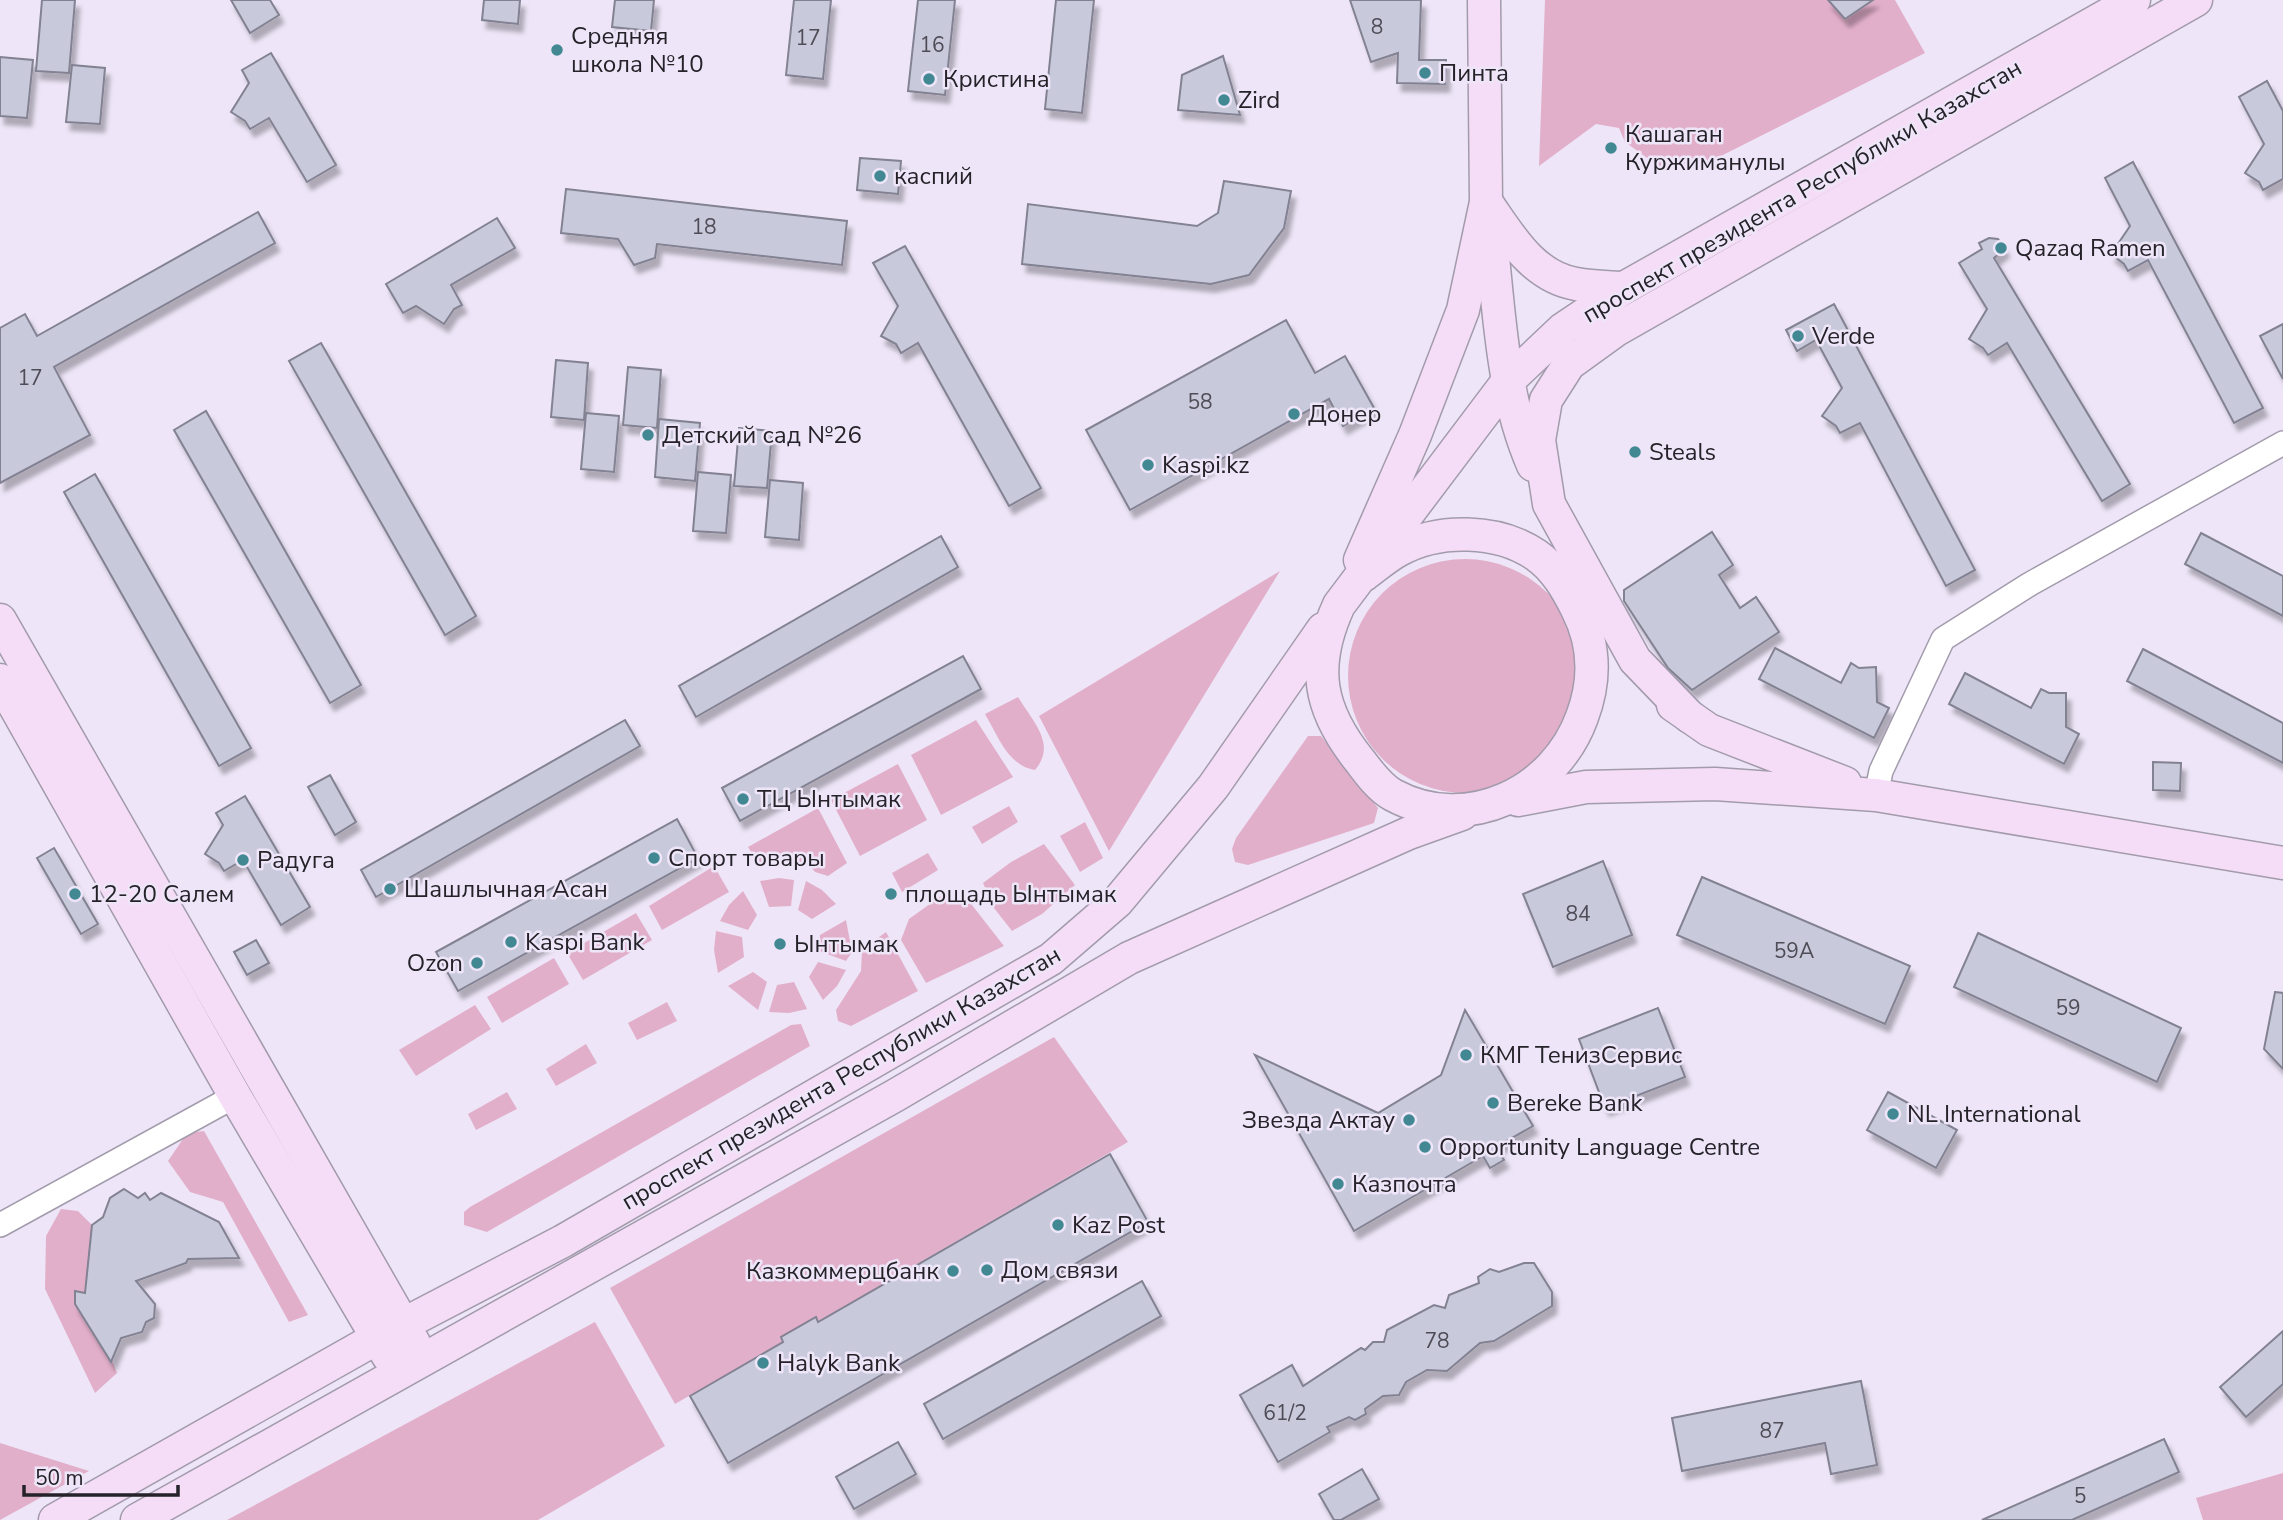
<svg xmlns="http://www.w3.org/2000/svg" width="2283" height="1520" font-family="'Nunito Sans',sans-serif">
  <style>
    .green { fill: #e2afca }
    .building { fill: #c9c9dc; stroke: #828293; stroke-width: 2; filter: url(#shadow) }
    .lines { fill: none; stroke-linecap: round; stroke-linejoin: round }
    .street-casing { stroke: #a29bac; stroke-width: 26 }
    .secondary-casing { stroke: #a29bac; stroke-width: 35 }
    .street { stroke: #fff; stroke-width: 23 }
    .secondary { stroke: #f6ddf7; stroke-width: 32 }
    .poi-dot { fill: #428893; stroke: #eee6f8; stroke-width: 2.5 }
    .labels { text-anchor: middle; dominant-baseline: central; stroke-width: 5; stroke-linejoin: round; paint-order: stroke }
    .number-label { font-size: 21px; fill: #4e4c56 }
    .poi-label { font-size: 24px; fill: #252229; stroke: #eee6f8; text-anchor: start }
    .street-label { font-size: 24px; fill: #252229; stroke: #eee6f8 }
  </style>
  <defs>
    <filter id="shadow"><feDropShadow dx="4.5" dy="8" stdDeviation="2" flood-color="#0004"/></filter>
  </defs>
  <rect width="100%" height="100%" fill="#eee6f8"/>
  <g class="green">
    <path d="M1545,0H1828L1845,19L1873,0H1895L1925,53L1707,163L1664,170L1625,142L1619,128L1596,124L1539,166Z"/>
    <circle cx="1465" cy="676" r="117"/>
    <path d="M1280,571L1109,851L1039,716Z"/>
    <path d="M1018,697C1033,722 1057,744 1035,770C1008,766 998,736 985,714Z"/>
    <path d="M976,720L1013,777L941,815L911,755Z"/>
    <path d="M1308,736H1321L1378,808L1374,823L1248,865L1235,862L1232,849L1236,838Z"/>
    <path d="M898,764L927,820L860,856L831,800Z"/>
    <path d="M1009,806L1018,822L982,844L972,827Z"/>
    <path d="M818,808L847,863L828,876L815,872L810,866L758,863L748,847Z"/>
    <path d="M1085,822L1103,858L1080,872L1060,836Z"/>
    <path d="M1044,844L1075,885L1042,914L1012,931L994,908L983,883L1011,862Z"/>
    <path d="M928,853L938,870L902,892L892,873Z"/>
    <path d="M714,866L729,892L662,930L649,906Z"/>
    <path d="M779,878L794,880L791,906L769,907L760,881Z"/>
    <path d="M806,881L822,890L836,904L812,919L798,910Z"/>
    <path d="M743,891L757,915L748,930L720,921L729,905Z"/>
    <path d="M961,891L1004,946L926,983L901,940L909,919L941,896Z"/>
    <path d="M636,913L652,940L583,980L567,953Z"/>
    <path d="M846,920L852,952L846,961L819,951L820,935Z"/>
    <path d="M716,931L742,937L744,957L718,973L714,950Z"/>
    <path d="M886,932L918,991L851,1026L838,1021L836,1010L861,971L862,950Z"/>
    <path d="M554,958L569,984L502,1023L487,997Z"/>
    <path d="M818,962L846,970L837,986L823,1000L809,977Z"/>
    <path d="M753,972L767,982L758,1010L728,986Z"/>
    <path d="M794,982L807,1009L789,1013L769,1012L777,985Z"/>
    <path d="M667,1002L677,1021L637,1040L628,1023Z"/>
    <path d="M475,1005L491,1029L416,1076L399,1050Z"/>
    <path d="M801,1024L810,1046L487,1232L464,1225V1212L470,1207L791,1025Z"/>
    <path d="M1054,1037L1128,1142L675,1404L610,1288Z"/>
    <path d="M586,1044L597,1063L556,1086L546,1069Z"/>
    <path d="M507,1092L517,1109L476,1130L468,1114Z"/>
    <path d="M204,1131L308,1315L289,1322L223,1202L190,1192L168,1161L187,1133Z"/>
    <path d="M61,1209L78,1211L92,1225L85,1293L117,1373L95,1393L45,1289L46,1236Z"/>
    <path d="M595,1322L665,1446L538,1520H227Z"/>
    <path d="M0,1443L89,1471L0,1520Z"/>
    <path d="M2283,1473V1520H2203L2196,1498Z"/>
  </g>
  <g class="building">
    <path d="M42,0H75L69,73L36,71Z"/>
    <path d="M231,0H270L279,15L250,33Z"/>
    <path d="M484,0H520L518,24L482,20Z"/>
    <path d="M615,0H654L651,31L612,27Z"/>
    <path d="M794,0H831L823,79L786,75Z"/>
    <path d="M918,0H955L945,95L908,91Z"/>
    <path d="M1056,0H1094L1082,113L1045,109Z"/>
    <path d="M1350,0H1421L1419,60H1446L1445,84L1397,83L1398,53L1371,62Z"/>
    <path d="M1828,0H1873L1845,19Z"/>
    <path d="M271,53L336,165L307,182L269,118L250,129L245,121L231,112L249,83L242,70Z"/>
    <path d="M1223,56L1240,115L1178,110L1182,75Z"/>
    <path d="M0,57L33,60L27,118L0,116Z"/>
    <path d="M72,65L105,68L100,124L66,122Z"/>
    <path d="M2267,81L2283,111V179L2263,190L2259,182L2245,173L2264,144L2239,97Z"/>
    <path d="M860,158L901,161L898,194L857,190Z"/>
    <path d="M2133,162L2263,408L2234,423L2148,260L2128,271L2124,264L2111,254L2130,226L2105,178Z"/>
    <path d="M1224,181L1291,191L1284,228L1249,275L1211,284L1022,264L1028,204L1197,226L1218,213Z"/>
    <path d="M566,189L847,221L842,265L657,244L655,258L634,265L618,239L561,233Z"/>
    <path d="M258,212L275,243L54,367L90,435L0,483V328L25,314L37,336Z"/>
    <path d="M497,218L515,248L451,285L462,305L454,309L444,324L416,306L403,313L386,284Z"/>
    <path d="M1989,238L1998,239L2005,249L1994,258L2130,484L2102,501L2007,343L1988,355L1983,348L1969,339L1987,309L1959,263L1982,249L1979,243Z"/>
    <path d="M905,246L1041,488L1009,506L918,343L901,353L896,344L881,336L898,306L873,263Z"/>
    <path d="M1834,304L1975,570L1946,586L1860,423L1840,433L1836,426L1822,416L1842,388L1816,340L1797,351L1786,330Z"/>
    <path d="M1286,320L1315,373L1345,356L1374,408L1343,426L1329,399L1130,510L1086,430Z"/>
    <path d="M2283,324V379L2260,336Z"/>
    <path d="M321,343L476,616L445,635L289,361Z"/>
    <path d="M556,360L588,363L584,420L551,417Z"/>
    <path d="M628,367L661,370L657,428L623,425Z"/>
    <path d="M206,411L361,685L330,703L174,430Z"/>
    <path d="M586,413L619,416L614,472L581,469Z"/>
    <path d="M659,419L700,423L695,481L655,477Z"/>
    <path d="M739,428L772,431L767,488L734,486Z"/>
    <path d="M698,472L731,475L726,533L693,531Z"/>
    <path d="M95,474L251,748L219,766L64,492Z"/>
    <path d="M770,480L803,483L799,540L765,537Z"/>
    <path d="M1712,532L1733,565L1719,575L1740,608L1756,597L1779,632L1692,690L1668,668L1624,601V590Z"/>
    <path d="M2201,533L2283,576V616L2185,564Z"/>
    <path d="M941,536L958,567L696,717L679,686Z"/>
    <path d="M1775,648L1841,683L1851,663L1859,668L1876,667L1877,702L1889,708L1874,738L1759,679Z"/>
    <path d="M2143,649L2283,723V763L2127,681Z"/>
    <path d="M963,656L981,689L740,821L722,788Z"/>
    <path d="M1965,673L2031,708L2041,689L2049,693H2066V727L2079,734L2064,764L1949,704Z"/>
    <path d="M625,720L640,746L376,897L361,870Z"/>
    <path d="M2153,762L2181,763L2180,791L2153,790Z"/>
    <path d="M330,775L356,822L335,835L308,787Z"/>
    <path d="M245,796L310,907L281,925L243,860L224,871L219,863L205,854L223,825L216,813Z"/>
    <path d="M677,819L698,858L458,991L436,952Z"/>
    <path d="M54,848L98,924L81,934L37,858Z"/>
    <path d="M1603,861L1632,935L1553,967L1523,894Z"/>
    <path d="M1702,877L1910,966L1885,1024L1677,935Z"/>
    <path d="M1978,933L2181,1028L2157,1082L1954,987Z"/>
    <path d="M256,940L269,963L247,975L234,952Z"/>
    <path d="M2275,992L2283,993V1069L2264,1049Z"/>
    <path d="M1658,1008L1685,1077L1605,1108L1579,1039Z"/>
    <path d="M1465,1010L1533,1126L1496,1147L1504,1160L1490,1168L1483,1156L1354,1231L1255,1055L1378,1113L1441,1075Z"/>
    <path d="M1888,1092L1957,1130L1936,1168L1867,1130Z"/>
    <path d="M1110,1154L1148,1222L728,1463L690,1396L783,1342L781,1337L816,1317L818,1322Z"/>
    <path d="M124,1189L138,1198L145,1193L150,1200L161,1193L219,1222L239,1258L188,1259L186,1263L136,1281L155,1304L154,1318L146,1322L142,1332L121,1338L111,1362L75,1304V1291L85,1293L92,1225L103,1217L110,1198Z"/>
    <path d="M1524,1263H1534L1552,1292V1306L1494,1341L1480,1343L1447,1371L1427,1370L1406,1382L1399,1395L1383,1396L1365,1409L1366,1414L1355,1420L1349,1417L1327,1427L1330,1432L1278,1462L1240,1395L1292,1365L1303,1386L1361,1348L1365,1350L1373,1342H1384L1387,1330L1434,1305L1445,1308L1449,1295L1479,1283L1478,1277L1490,1269L1499,1272Z"/>
    <path d="M1142,1281L1161,1316L943,1439L924,1404Z"/>
    <path d="M2283,1331V1384L2246,1417L2220,1387Z"/>
    <path d="M1861,1381L1877,1465L1831,1474L1825,1443L1682,1471L1672,1418Z"/>
    <path d="M2164,1439L2179,1472L2072,1520H1982Z"/>
    <path d="M898,1442L916,1474L854,1509L836,1477Z"/>
    <path d="M1362,1469L1379,1499L1341,1520H1334L1319,1494Z"/>
  </g>
  <g class="lines">
    <defs>
      <g id="street">
        <path d="M1876,795L1881,771L1943,639L2030,584L2283,443"/>
        <path d="M0,1225L235,1096"/>
      </g>
      <g id="secondary">
        <path d="M1489,206C1511,238 1534,277 1576,284C1591,287 1608,287 1624,288"/>
        <path d="M1490,228C1499,307 1501,392 1533,465"/>
        <path d="M1360,560L1415,435L1463,310L1486,202L1484,0"/>
        <path d="M1364,575C1375,567 1386,557 1399,550C1439,528 1498,529 1536,555C1555,568 1567,589 1577,609C1595,644 1596,680 1582,717C1555,792 1467,835 1393,795C1380,788 1369,773 1360,761C1318,709 1311,666 1339,605L1508,381L1563,329L1624,288L2134,0"/>
        <path d="M0,620L414,1343"/>
        <path d="M0,680L235,1096L388,1356"/>
        <path d="M1673,705L1709,730L1845,783"/>
        <path d="M1690,717L1635,660L1549,504L1539,440L1546,400L1569,364L1616,330L2196,0"/>
        <path d="M1518,800L1586,787L1715,784L1876,795L2283,863"/>
        <path d="M55,1520L377,1338L563,1241L1051,959L1117,902L1213,787L1323,629"/>
        <path d="M137,1520L896,1095L1129,958L1409,833L1462,814"/>
      </g>
    </defs>
    <use href="#street" class="street-casing"/>
    <use href="#secondary" class="secondary-casing"/>
    <use href="#street" class="street"/>
    <use href="#secondary" class="secondary"/>
  </g>
  <g class="poi-dot">
    <circle cx="557" cy="50" r="7"/>
    <circle cx="1425" cy="73" r="7"/>
    <circle cx="929" cy="79" r="7"/>
    <circle cx="1224" cy="100" r="7"/>
    <circle cx="1611" cy="148" r="7"/>
    <circle cx="880" cy="176" r="7"/>
    <circle cx="2001" cy="248" r="7"/>
    <circle cx="1798" cy="336" r="7"/>
    <circle cx="1294" cy="414" r="7"/>
    <circle cx="648" cy="435" r="7"/>
    <circle cx="1635" cy="452" r="7"/>
    <circle cx="1148" cy="465" r="7"/>
    <circle cx="743" cy="799" r="7"/>
    <circle cx="654" cy="858" r="7"/>
    <circle cx="243" cy="860" r="7"/>
    <circle cx="390" cy="889" r="7"/>
    <circle cx="75" cy="894" r="7"/>
    <circle cx="891" cy="894" r="7"/>
    <circle cx="511" cy="942" r="7"/>
    <circle cx="780" cy="944" r="7"/>
    <circle cx="477" cy="963" r="7"/>
    <circle cx="1466" cy="1055" r="7"/>
    <circle cx="1493" cy="1103" r="7"/>
    <circle cx="1893" cy="1114" r="7"/>
    <circle cx="1409" cy="1120" r="7"/>
    <circle cx="1425" cy="1147" r="7"/>
    <circle cx="1338" cy="1184" r="7"/>
    <circle cx="1058" cy="1225" r="7"/>
    <circle cx="987" cy="1270" r="7"/>
    <circle cx="953" cy="1271" r="7"/>
    <circle cx="763" cy="1363" r="7"/>
  </g>
  <g class="labels">
    <g class="number-label">
      <text x="1377" y="27">8</text>
      <text x="808" y="38">17</text>
      <text x="932" y="45">16</text>
      <text x="704" y="227">18</text>
      <text x="30" y="378">17</text>
      <text x="1200" y="402">58</text>
      <text x="1578" y="914">84</text>
      <text x="1794" y="951">59А</text>
      <text x="2068" y="1008">59</text>
      <text x="1437" y="1341">78</text>
      <text x="1285" y="1413">61/2</text>
      <text x="1772" y="1431">87</text>
      <text x="2080" y="1496">5</text>
    </g>
    <g class="poi-label">
      <text x="571" y="36">Средняя<tspan x="571" dy="28">школа №10</tspan></text>
      <text x="1439" y="73">Пинта</text>
      <text x="943" y="79">Кристина</text>
      <text x="1238" y="100">Zird</text>
      <text x="1625" y="134">Кашаган<tspan x="1625" dy="28">Куржиманулы</tspan></text>
      <text x="894" y="176">каспий</text>
      <text x="2015" y="248">Qazaq Ramen</text>
      <text x="1812" y="336">Verde</text>
      <text x="1308" y="414">Донер</text>
      <text x="662" y="435">Детский сад №26</text>
      <text x="1649" y="452">Steals</text>
      <text x="1162" y="465">Kaspi.kz</text>
      <text x="757" y="799">ТЦ Ынтымак</text>
      <text x="668" y="858">Спорт товары</text>
      <text x="257" y="860">Радуга</text>
      <text x="404" y="889">Шашлычная Асан</text>
      <text x="89" y="894">12-20 Салем</text>
      <text x="905" y="894">площадь Ынтымак</text>
      <text x="525" y="942">Kaspi Bank</text>
      <text x="794" y="944">Ынтымак</text>
      <text x="463" y="963" text-anchor="end">Ozon</text>
      <text x="1480" y="1055">КМГ ТенизСервис</text>
      <text x="1507" y="1103">Bereke Bank</text>
      <text x="1907" y="1114">NL International</text>
      <text x="1395" y="1120" text-anchor="end">Звезда Актау</text>
      <text x="1439" y="1147">Opportunity Language Centre</text>
      <text x="1352" y="1184">Казпочта</text>
      <text x="1072" y="1225">Kaz Post</text>
      <text x="1001" y="1270">Дом связи</text>
      <text x="939" y="1271" text-anchor="end">Казкоммерцбанк</text>
      <text x="777" y="1363">Halyk Bank</text>
    </g>
    <g class="street-label">
      <text transform="translate(1802 191) rotate(-30)">проспект президента Республики Казахстан</text>
      <text transform="translate(841 1078) rotate(-30)">проспект президента Республики Казахстан</text>
    </g>
  </g>
  <path d="M24 1485v10h154v-10" fill="none" stroke="#252229" stroke-width="3.5"/>
  <text x="35" y="1485" font-size="21" fill="#252229" stroke="#eee6f8" stroke-width="5" paint-order="stroke">50 m</text>
</svg>
